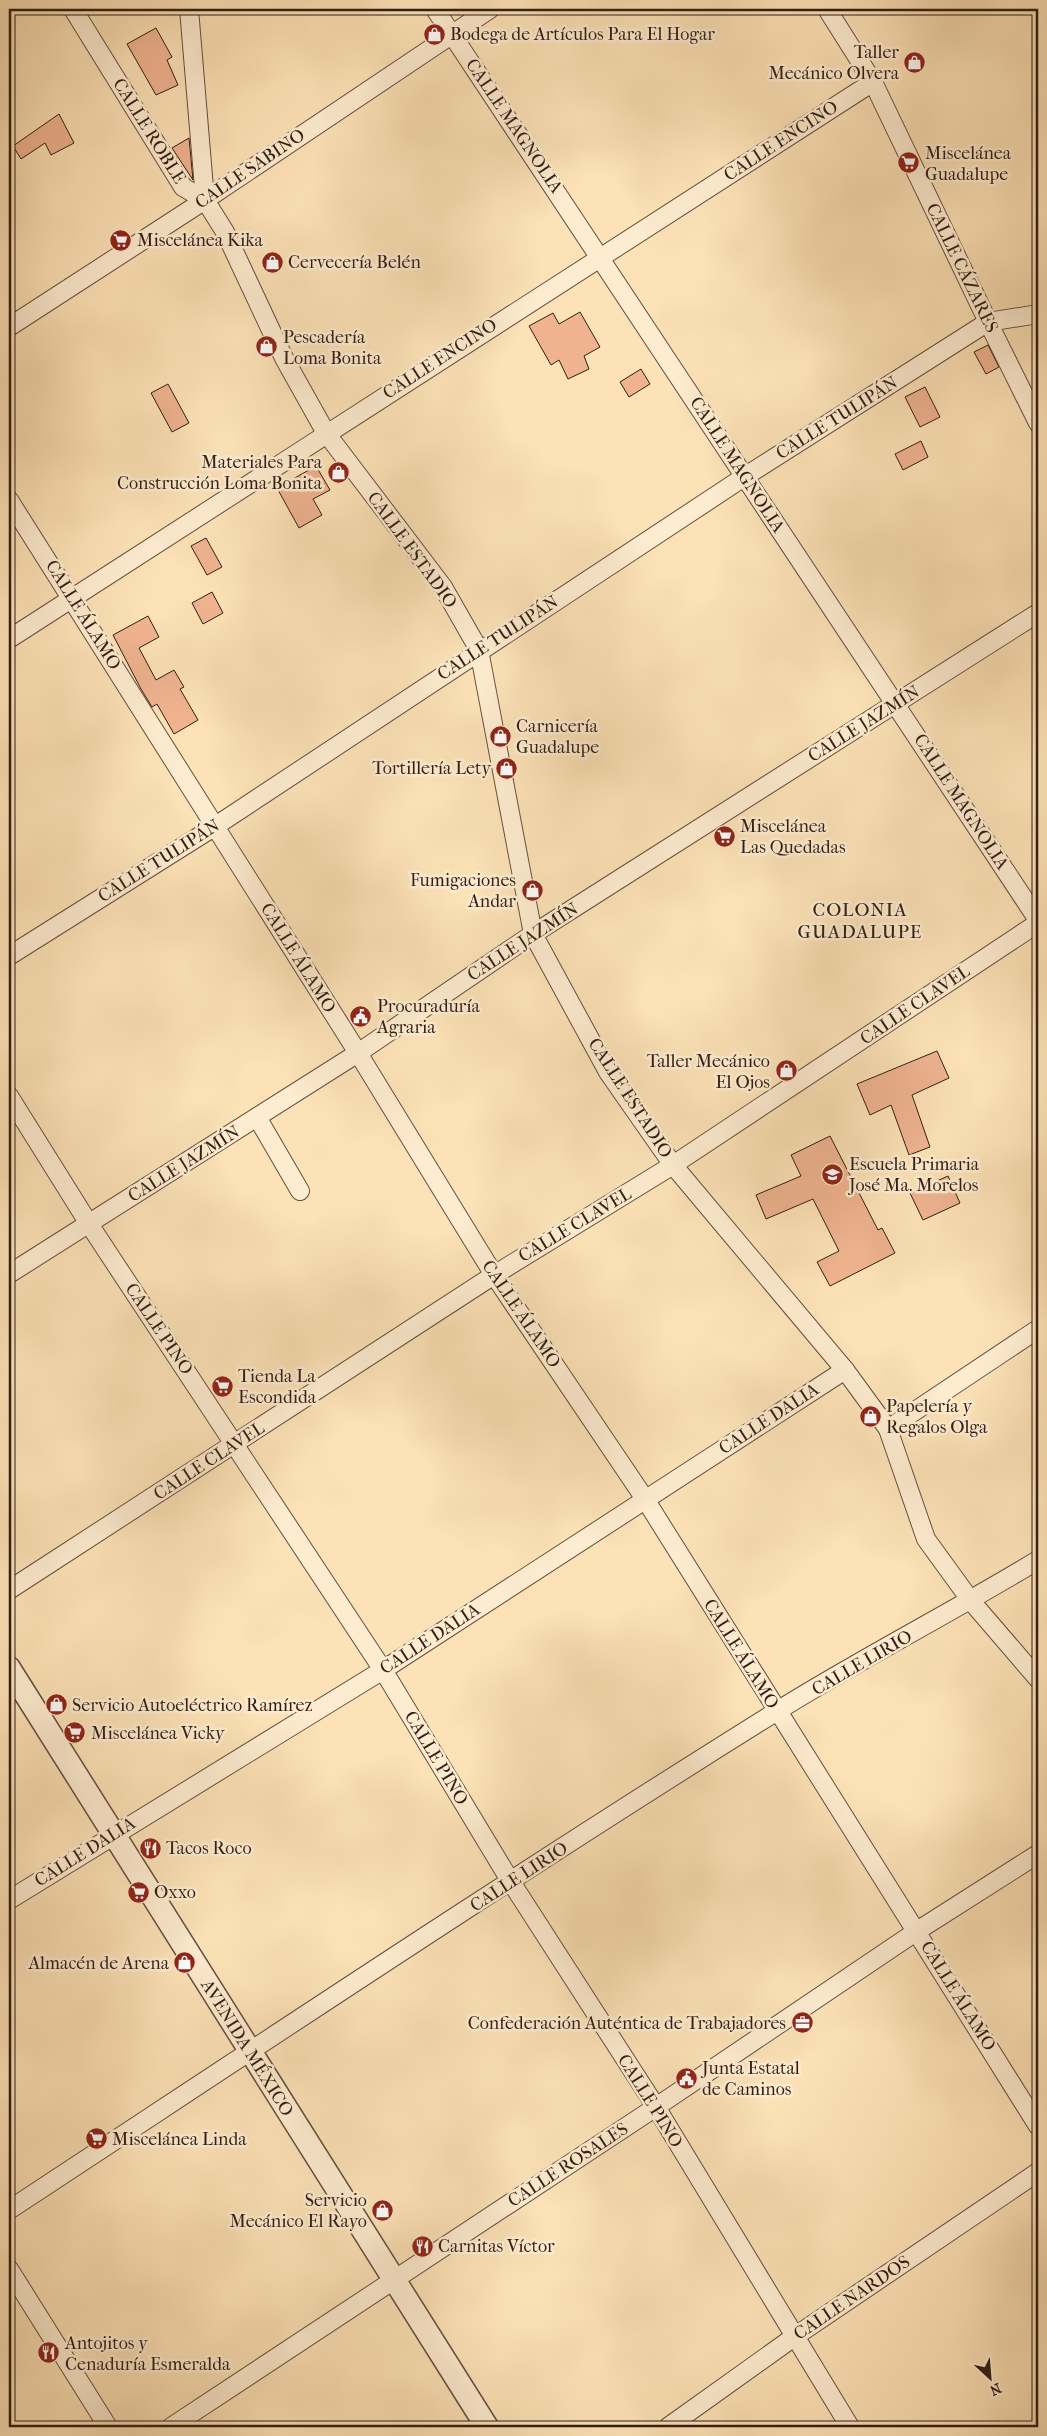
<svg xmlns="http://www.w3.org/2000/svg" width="1047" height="2436" font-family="'IM FELL French Canon',serif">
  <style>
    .building { fill: #efb390; stroke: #311d15 }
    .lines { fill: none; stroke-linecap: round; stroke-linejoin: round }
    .minor-casing { stroke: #644e3e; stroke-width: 20 }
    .tertiary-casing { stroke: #644e3e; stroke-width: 25 }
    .minor { stroke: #feecd0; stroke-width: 18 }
    .tertiary { stroke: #feecd0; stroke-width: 22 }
    .labels { text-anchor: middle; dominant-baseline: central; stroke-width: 5; stroke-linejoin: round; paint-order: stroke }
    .poi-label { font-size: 18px; fill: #311d15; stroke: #feecd0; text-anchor: start }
    .street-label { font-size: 18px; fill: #311d15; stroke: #feecd0 }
    .neighbourhood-label { font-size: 19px; letter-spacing: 1px; fill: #311d15; stroke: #feecd0 }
  </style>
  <rect width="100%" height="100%" fill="#fde2b7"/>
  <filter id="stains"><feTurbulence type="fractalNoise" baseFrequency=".004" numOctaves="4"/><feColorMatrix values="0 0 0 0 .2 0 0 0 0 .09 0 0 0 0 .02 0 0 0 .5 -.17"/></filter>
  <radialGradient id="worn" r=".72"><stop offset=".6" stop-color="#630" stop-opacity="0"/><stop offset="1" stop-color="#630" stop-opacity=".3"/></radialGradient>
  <g class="building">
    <path d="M156,28L172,57L167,60L178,85L156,95L127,44Z"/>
    <path d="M59,114L74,143L51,155L45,143L21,159L13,146Z"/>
    <path d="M189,138L193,180L172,148Z"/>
    <path d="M580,312L600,347L584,356L589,369L568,379L559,360L551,365L529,326L553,313L559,324Z"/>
    <path d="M988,345L999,367L986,374L974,352Z"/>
    <path d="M641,369L650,384L629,397L620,382Z"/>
    <path d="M168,384L189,423L172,432L151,393Z"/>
    <path d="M925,387L940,417L920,427L905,397Z"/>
    <path d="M921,441L928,457L903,470L895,454Z"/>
    <path d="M316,466L330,490L313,499L322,515L299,528L277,488Z"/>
    <path d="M206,538L222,567L207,575L191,546Z"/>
    <path d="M212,592L223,613L203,624L192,603Z"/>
    <path d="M148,616L159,637L139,648L156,680L174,670L184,687L180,689L198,720L174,734L157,704L152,707L141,689L113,635Z"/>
    <path d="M937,1051L949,1078L912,1095L930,1147L909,1155L891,1105L870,1115L857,1084Z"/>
    <path d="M830,1136L878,1230L882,1228L895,1253L830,1286L817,1262L839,1251L813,1199L766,1219L756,1195L801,1176L791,1155Z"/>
    <path d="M948,1176L960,1203L923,1220L910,1193Z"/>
  </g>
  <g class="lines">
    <defs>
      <g id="minor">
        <path d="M73,9L183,187L205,200L225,232L284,358L326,433L443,587L479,650L533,934L608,1072L673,1165L845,1370L888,1429L926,1539L971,1601L1038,1679"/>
        <path d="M189,9L205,200"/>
        <path d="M435,9L1038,920"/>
        <path d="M827,9L873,82L988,322L1038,423"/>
        <path d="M9,327L205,200L490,9"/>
        <path d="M9,500L358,1053L494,1275L645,1499L1038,2126"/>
        <path d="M9,639L873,82"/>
        <path d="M9,956L214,827L744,477L988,322L1038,314"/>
        <path d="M9,1096L89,1224L383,1670L511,1882L656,2107L850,2427"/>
        <path d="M257,1117L300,1191"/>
        <path d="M9,1274L358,1053L533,934L1038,613"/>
        <path d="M888,1429L1038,1329"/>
        <path d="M9,1590L494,1275L673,1165L1038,923"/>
        <path d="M9,1900L383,1670L845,1370"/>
        <path d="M9,2210C263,2043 516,1874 774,1713C860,1659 951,1613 1038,1560"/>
        <path d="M9,2269L108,2427"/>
        <path d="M171,2427L656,2107L917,1931L1038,1854"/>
        <path d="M668,2427L794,2337L1038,2172"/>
      </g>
      <path id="tertiary" d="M9,1668L487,2427"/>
    </defs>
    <use href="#minor" class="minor-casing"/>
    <use href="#tertiary" class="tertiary-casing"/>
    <use href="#minor" class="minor"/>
    <use href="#tertiary" class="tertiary"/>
  </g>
  <defs>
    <symbol id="shop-disc" viewBox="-11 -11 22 22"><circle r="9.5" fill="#8f2418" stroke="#feecd0"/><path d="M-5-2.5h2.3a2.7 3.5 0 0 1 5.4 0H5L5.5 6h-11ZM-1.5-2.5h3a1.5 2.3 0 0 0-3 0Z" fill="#fff"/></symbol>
    <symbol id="supermarket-disc" viewBox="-11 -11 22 22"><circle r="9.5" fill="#8f2418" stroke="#feecd0"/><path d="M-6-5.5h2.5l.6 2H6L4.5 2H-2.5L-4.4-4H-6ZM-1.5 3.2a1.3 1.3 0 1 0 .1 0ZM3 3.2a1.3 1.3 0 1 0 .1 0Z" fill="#fff"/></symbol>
    <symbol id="civic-disc" viewBox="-11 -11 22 22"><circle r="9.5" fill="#8f2418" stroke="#feecd0"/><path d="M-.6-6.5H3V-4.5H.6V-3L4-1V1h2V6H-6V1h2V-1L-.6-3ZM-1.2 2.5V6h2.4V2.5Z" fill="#fff"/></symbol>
    <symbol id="school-disc" viewBox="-11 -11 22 22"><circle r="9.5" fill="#8f2418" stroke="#feecd0"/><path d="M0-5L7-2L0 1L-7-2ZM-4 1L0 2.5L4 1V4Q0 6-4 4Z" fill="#fff"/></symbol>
    <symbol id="restaurant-disc" viewBox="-11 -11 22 22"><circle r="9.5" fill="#8f2418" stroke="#feecd0"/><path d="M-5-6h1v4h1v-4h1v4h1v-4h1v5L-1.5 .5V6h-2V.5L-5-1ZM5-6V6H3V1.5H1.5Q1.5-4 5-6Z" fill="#fff"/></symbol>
    <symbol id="office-disc" viewBox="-11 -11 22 22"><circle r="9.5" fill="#8f2418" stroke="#feecd0"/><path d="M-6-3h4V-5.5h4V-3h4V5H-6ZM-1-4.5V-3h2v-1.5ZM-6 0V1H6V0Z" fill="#fff"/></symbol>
  </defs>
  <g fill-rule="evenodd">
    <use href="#shop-disc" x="422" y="22" width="25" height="25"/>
    <use href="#shop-disc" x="902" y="50" width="25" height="25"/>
    <use href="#supermarket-disc" x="896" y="150" width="25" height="25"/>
    <use href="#supermarket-disc" x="108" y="228" width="25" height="25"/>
    <use href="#shop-disc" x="260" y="250" width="25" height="25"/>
    <use href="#shop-disc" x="254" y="334" width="25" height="25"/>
    <use href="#shop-disc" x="326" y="460" width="25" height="25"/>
    <use href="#shop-disc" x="488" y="724" width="25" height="25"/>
    <use href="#shop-disc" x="494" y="756" width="25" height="25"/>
    <use href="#supermarket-disc" x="712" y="824" width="25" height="25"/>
    <use href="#shop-disc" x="520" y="878" width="25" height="25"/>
    <use href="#civic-disc" x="348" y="1004" width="25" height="25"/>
    <use href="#shop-disc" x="774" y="1058" width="25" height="25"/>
    <use href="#school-disc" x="820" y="1162" width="25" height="25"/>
    <use href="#supermarket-disc" x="210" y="1374" width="25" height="25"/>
    <use href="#shop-disc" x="858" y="1404" width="25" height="25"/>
    <use href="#shop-disc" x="44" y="1692" width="25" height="25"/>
    <use href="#supermarket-disc" x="62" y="1720" width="25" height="25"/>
    <use href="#restaurant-disc" x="138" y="1836" width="25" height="25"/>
    <use href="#supermarket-disc" x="126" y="1880" width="25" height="25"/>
    <use href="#shop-disc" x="172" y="1950" width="25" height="25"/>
    <use href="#office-disc" x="790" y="2010" width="25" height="25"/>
    <use href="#civic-disc" x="674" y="2066" width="25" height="25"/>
    <use href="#supermarket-disc" x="84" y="2126" width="25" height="25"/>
    <use href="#shop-disc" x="370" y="2198" width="25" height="25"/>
    <use href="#restaurant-disc" x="410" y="2234" width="25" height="25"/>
    <use href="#restaurant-disc" x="36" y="2340" width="25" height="25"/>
  </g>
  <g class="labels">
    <g class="poi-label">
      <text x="450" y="34">Bodega de Artículos Para El Hogar</text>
      <text x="899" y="52" text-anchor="end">Taller<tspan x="899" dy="21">Mecánico Olvera</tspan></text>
      <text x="925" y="153">Miscelánea<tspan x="925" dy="21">Guadalupe</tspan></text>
      <text x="137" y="240">Miscelánea Kika</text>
      <text x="288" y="262">Cervecería Belén</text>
      <text x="283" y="337">Pescadería<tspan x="283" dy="21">Loma Bonita</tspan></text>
      <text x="322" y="462" text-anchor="end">Materiales Para<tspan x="322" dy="21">Construcción Loma Bonita</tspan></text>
      <text x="516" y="726">Carnicería<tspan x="516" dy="21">Guadalupe</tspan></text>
      <text x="491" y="768" text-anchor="end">Tortillería Lety</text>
      <text x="740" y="826">Miscelánea<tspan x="740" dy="21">Las Quedadas</tspan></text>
      <text x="516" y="880" text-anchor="end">Fumigaciones<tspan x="516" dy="21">Andar</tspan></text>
      <text x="377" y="1006">Procuraduría<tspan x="377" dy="21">Agraria</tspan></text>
      <text x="770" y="1061" text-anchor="end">Taller Mecánico<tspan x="770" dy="21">El Ojos</tspan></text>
      <text x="849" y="1164">Escuela Primaria<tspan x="849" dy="21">José Ma. Morelos</tspan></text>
      <text x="238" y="1376">Tienda La<tspan x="238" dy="21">Escondida</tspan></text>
      <text x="886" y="1406">Papelería y<tspan x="886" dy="21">Regalos Olga</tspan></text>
      <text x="72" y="1705">Servicio Autoeléctrico Ramírez</text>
      <text x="91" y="1733">Miscelánea Vicky</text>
      <text x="166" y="1848">Tacos Roco</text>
      <text x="154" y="1892">Oxxo</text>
      <text x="169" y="1963" text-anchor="end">Almacén de Arena</text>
      <text x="786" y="2023" text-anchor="end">Confederación Auténtica de Trabajadores</text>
      <text x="702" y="2068">Junta Estatal<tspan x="702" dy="21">de Caminos</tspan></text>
      <text x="112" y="2139">Miscelánea Linda</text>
      <text x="367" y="2200" text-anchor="end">Servicio<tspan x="367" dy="21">Mecánico El Rayo</tspan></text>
      <text x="438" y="2246">Carnitas Víctor</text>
      <text x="65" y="2343">Antojitos y<tspan x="65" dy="21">Cenaduría Esmeralda</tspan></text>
    </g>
    <g class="street-label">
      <text transform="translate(514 126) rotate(56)">CALLE MAGNOLIA</text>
      <text transform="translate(149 131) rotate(58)">CALLE ROBLE</text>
      <text transform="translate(781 141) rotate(-33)">CALLE ENCINO</text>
      <text transform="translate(250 169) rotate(-34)">CALLE SABINO</text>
      <text transform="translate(962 268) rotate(64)">CALLE CÁZARES</text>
      <text transform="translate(440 359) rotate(-33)">CALLE ENCINO</text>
      <text transform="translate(837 418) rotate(-32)">CALLE TULIPÁN</text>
      <text transform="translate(737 465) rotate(57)">CALLE MAGNOLIA</text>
      <text transform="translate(412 550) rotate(54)">CALLE ESTADIO</text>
      <text transform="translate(83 615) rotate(58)">CALLE ÁLAMO</text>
      <text transform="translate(498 638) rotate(-33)">CALLE TULIPÁN</text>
      <text transform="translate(864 724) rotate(-32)">CALLE JAZMÍN</text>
      <text transform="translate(961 802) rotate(57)">CALLE MAGNOLIA</text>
      <text transform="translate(159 861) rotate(-32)">CALLE TULIPÁN</text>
      <text transform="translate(523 942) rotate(-33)">CALLE JAZMÍN</text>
      <text transform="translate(298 958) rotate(58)">CALLE ÁLAMO</text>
      <text transform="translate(915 1005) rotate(-34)">CALLE CLAVEL</text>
      <text transform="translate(630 1098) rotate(57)">CALLE ESTADIO</text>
      <text transform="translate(184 1164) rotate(-32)">CALLE JAZMÍN</text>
      <text transform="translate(575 1225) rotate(-31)">CALLE CLAVEL</text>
      <text transform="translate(521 1314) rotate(56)">CALLE ÁLAMO</text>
      <text transform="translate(159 1329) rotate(56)">CALLE PINO</text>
      <text transform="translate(769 1419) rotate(-33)">CALLE DALIA</text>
      <text transform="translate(209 1461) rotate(-33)">CALLE CLAVEL</text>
      <text transform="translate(430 1639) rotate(-33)">CALLE DALIA</text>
      <text transform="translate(741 1654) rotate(58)">CALLE ÁLAMO</text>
      <text transform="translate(862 1663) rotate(-30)">CALLE LIRIO</text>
      <text transform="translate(436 1758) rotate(59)">CALLE PINO</text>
      <text transform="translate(85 1852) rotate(-32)">CALLE DALIA</text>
      <text transform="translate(519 1877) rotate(-33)">CALLE LIRIO</text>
      <text transform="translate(958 1996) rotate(58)">CALLE ÁLAMO</text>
      <text transform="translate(247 2048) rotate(58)">AVENIDA MÉXICO</text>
      <text transform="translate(650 2101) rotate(58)">CALLE PINO</text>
      <text transform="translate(568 2165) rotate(-33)">CALLE ROSALES</text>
      <text transform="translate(852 2298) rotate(-34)">CALLE NARDOS</text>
    </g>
    <g class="neighbourhood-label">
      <text x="860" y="910">COLONIA<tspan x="860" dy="22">GUADALUPE</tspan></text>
    </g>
  </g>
  <rect width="1047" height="2436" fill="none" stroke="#fde2b7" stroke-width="30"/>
  <rect x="10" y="10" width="1027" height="2416" fill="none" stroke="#311d15" stroke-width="2.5"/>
  <rect x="15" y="15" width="1017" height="2406" fill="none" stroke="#311d15"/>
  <g transform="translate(990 2378) rotate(154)" stroke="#feecd0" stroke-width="4" paint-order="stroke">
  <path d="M0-4L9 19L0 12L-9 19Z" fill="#311d15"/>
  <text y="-8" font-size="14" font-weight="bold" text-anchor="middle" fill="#311d15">N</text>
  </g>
  <rect width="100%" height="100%" filter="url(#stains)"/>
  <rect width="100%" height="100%" fill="url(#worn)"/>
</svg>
